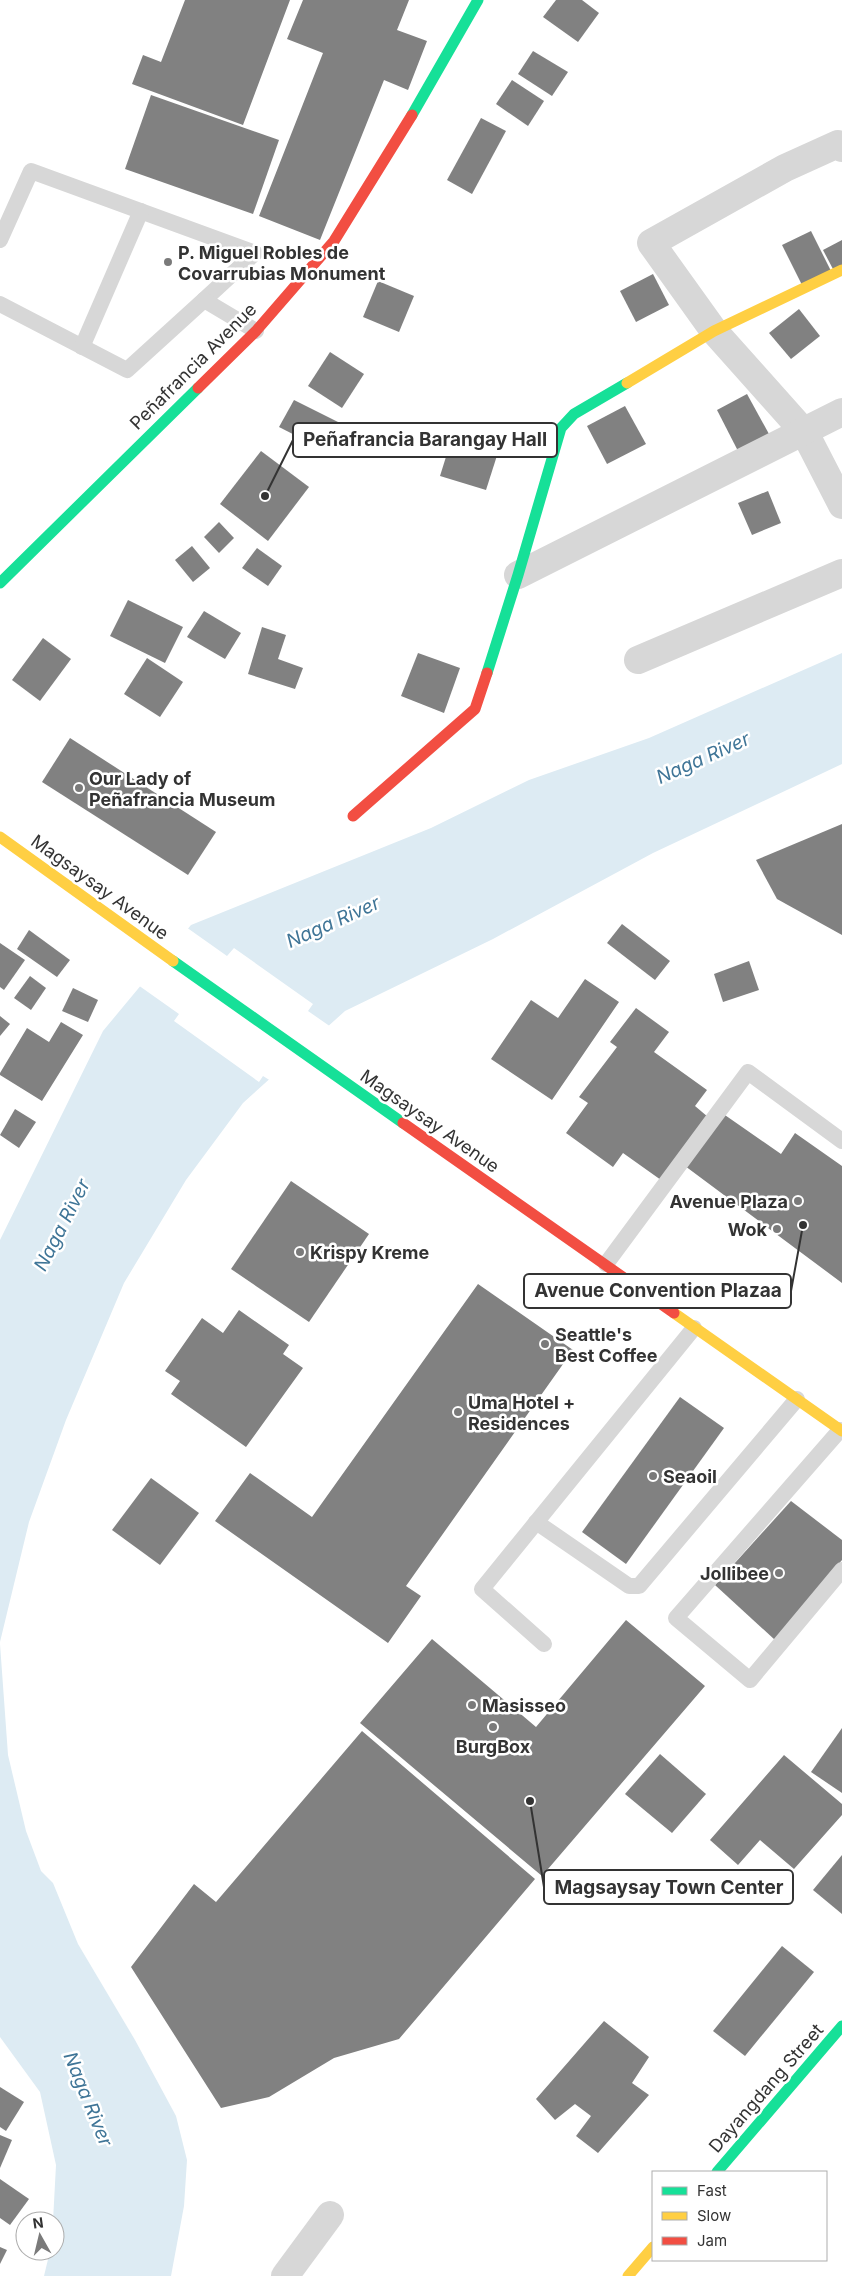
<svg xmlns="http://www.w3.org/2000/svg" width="842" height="2276" font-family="Inter,sans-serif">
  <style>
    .water { fill: #ddebf3 }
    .pier { fill: #fff }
    .building { fill: #818181 }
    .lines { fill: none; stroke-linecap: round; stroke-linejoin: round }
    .lane { stroke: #d7d7d7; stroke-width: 16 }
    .street { stroke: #d7d7d7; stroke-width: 28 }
    .fast { stroke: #16e098; stroke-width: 11 }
    .slow { stroke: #ffcf43; stroke-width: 11 }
    .jam { stroke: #f24e42; stroke-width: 11 }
    .poi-dot { fill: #7a7a7a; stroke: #fff; stroke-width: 2 }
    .labels { text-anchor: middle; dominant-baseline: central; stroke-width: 5; stroke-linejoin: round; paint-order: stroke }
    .poi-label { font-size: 18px; font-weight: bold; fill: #333; stroke: #fff; text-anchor: start }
    .street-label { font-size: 18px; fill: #333; stroke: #fff }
    .water-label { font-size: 19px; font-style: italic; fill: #3f7597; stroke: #fff }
    .leader { fill: none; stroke: #333; stroke-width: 2 }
    .callout-dot { fill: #333; stroke: #fff; stroke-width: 2 }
    .callout { fill: #fff; stroke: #333; stroke-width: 2 }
    .callout-label { font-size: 19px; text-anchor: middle; font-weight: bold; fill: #333 }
  </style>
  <rect width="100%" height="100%" fill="#fff"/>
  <g class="water">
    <path d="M842,653V764L653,853L493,939L345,1011L243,1103L186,1180L124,1283L66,1420L29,1522L0,1642V1240L103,1031L191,925L431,828L529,780L649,738Z"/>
    <path d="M0,1644L8,1755L26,1831L41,1871L53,1883L78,1944L135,2040L176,2116L187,2160L184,2206L171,2276H44L50,2251H55L53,2221L56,2165L40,2092L0,2037Z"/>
  </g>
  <path class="pier" d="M186,927L227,956L234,948L313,1004L308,1011L331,1027L271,1081L263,1076L259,1082L174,1021L179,1014L138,985Z"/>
  <g class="building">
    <path d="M185,0H290L243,125L132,84L143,55L161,62Z"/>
    <path d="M303,0H409L397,30L427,41L408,90L384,80L320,240L259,216L323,53L287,39Z"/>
    <path d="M556,0H582L599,13L578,42L543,17Z"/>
    <path d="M533,51L568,72L552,96L518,74Z"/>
    <path d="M512,80L544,101L528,126L496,104Z"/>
    <path d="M151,95L279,140L253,214L125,169Z"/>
    <path d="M481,118L506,131L472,194L447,180Z"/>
    <path d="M811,231L831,271L802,285L782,245Z"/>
    <path d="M842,240V267L834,271L823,250Z"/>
    <path d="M653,274L669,305L636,322L620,291Z"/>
    <path d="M378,281L414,296L399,332L363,317Z"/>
    <path d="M799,309L820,336L791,359L769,333Z"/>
    <path d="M330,352L364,374L342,408L308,386Z"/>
    <path d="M747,394L769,434L738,451L717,410Z"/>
    <path d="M294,400L338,422L324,450L279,427Z"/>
    <path d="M625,406L646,444L607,464L587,426Z"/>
    <path d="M455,428L501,443L486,490L440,476Z"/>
    <path d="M261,451L309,487L268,541L220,504Z"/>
    <path d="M768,491L781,523L752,535L738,503Z"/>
    <path d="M219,522L234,538L219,553L204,537Z"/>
    <path d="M192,546L210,568L193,582L175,560Z"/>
    <path d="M257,548L282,566L268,586L242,568Z"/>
    <path d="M128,600L183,627L165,663L110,636Z"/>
    <path d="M204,611L241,633L225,659L187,637Z"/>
    <path d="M262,627L286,635L278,659L303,668L295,689L248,674Z"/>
    <path d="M43,638L71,659L40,701L12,680Z"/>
    <path d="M418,653L460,668L444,713L401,696Z"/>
    <path d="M147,658L183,682L160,717L124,694Z"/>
    <path d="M70,738L216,832L188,875L42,782Z"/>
    <path d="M842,824V935L777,899L756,860Z"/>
    <path d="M622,924L670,961L655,980L607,943Z"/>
    <path d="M29,930L70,960L57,977L17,949Z"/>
    <path d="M0,943L25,960L4,990L0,987Z"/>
    <path d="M749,961L759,990L723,1002L714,974Z"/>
    <path d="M30,976L46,988L31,1010L14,998Z"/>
    <path d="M585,979L619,1002L552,1100L491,1059L531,1000L558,1018Z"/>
    <path d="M73,988L98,1000L88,1022L62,1011Z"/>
    <path d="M636,1008L669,1032L654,1052L707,1090L695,1106L708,1117L661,1180L623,1153L613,1167L566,1133L588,1103L579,1097L617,1047L610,1042Z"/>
    <path d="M0,1016L10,1024L0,1036Z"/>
    <path d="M61,1022L83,1035L42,1101L0,1075V1073L27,1028L49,1042Z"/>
    <path d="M15,1109L36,1122L19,1148L0,1135Z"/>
    <path d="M722,1113L781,1154L795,1133L842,1166V1283L685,1166Z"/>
    <path d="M291,1181L369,1234L309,1322L231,1269Z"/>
    <path d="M478,1284L573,1350L406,1586L421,1596L388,1643L215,1521L250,1473L312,1517Z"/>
    <path d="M239,1310L289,1345L283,1354L303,1368L246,1447L171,1394L180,1381L165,1371L202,1318L223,1333Z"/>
    <path d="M680,1397L724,1428L626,1564L582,1532Z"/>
    <path d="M151,1478L199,1513L160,1565L112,1530Z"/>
    <path d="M791,1501L842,1540V1560L775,1640L715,1585Z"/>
    <path d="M626,1620L705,1686L542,1876L360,1723L432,1639L536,1727Z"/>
    <path d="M842,1728V1793L811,1772Z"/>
    <path d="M362,1731L535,1879L399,2039L334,2058L269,2097L221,2108L131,1967L194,1884L216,1902Z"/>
    <path d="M660,1754L706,1794L672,1833L625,1794Z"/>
    <path d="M784,1755L842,1804V1815L794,1869L760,1840L738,1865L710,1840Z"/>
    <path d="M842,1855V1914L813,1890Z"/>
    <path d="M782,1946L814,1972L745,2056L713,2031Z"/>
    <path d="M604,2021L649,2057L632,2083L649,2095L598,2153L576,2136L591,2116L575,2104L555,2120L536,2099Z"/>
    <path d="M0,2087L24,2102L6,2131L0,2127Z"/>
    <path d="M0,2135L12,2140L0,2168Z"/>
    <path d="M0,2179L29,2199L10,2225L0,2218Z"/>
    <path d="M0,2247L7,2250L0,2264Z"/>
  </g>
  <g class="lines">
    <g class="lane">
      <path d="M0,240L31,171L255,253L204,300"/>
      <path d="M0,304L127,370L204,300L256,331"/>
      <path d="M82,347L141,211"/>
      <path d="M606,1264L748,1072L842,1141"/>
      <path d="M840,1430L676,1618L750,1680L842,1570"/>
      <path d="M536,1522L629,1586H639L797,1399"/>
      <path d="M544,1644L482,1589L694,1328"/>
    </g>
    <g class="street">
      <path d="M842,148L838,144L785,168L651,243L714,331L805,433L842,505"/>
      <path d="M518,575L842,412"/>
      <path d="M638,660L842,573"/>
      <path d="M285,2276L330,2215"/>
    </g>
    <g class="fast">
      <path d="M412,115L478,0"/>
      <path d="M0,583L198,388"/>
      <path d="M487,673L518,575L561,428L574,414L627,383"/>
      <path d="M173,961L403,1123"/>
      <path d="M717,2172L842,2026"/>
    </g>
    <g class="slow">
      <path d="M627,383L714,331L842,270"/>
      <path d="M0,837L173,961"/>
      <path d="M674,1313L842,1431"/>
      <path d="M628,2276L653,2247"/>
    </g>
    <g class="jam">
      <path d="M198,388L256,331L334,241L412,115"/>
      <path d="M353,816L475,709L487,673"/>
      <path d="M403,1123L674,1313"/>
    </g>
  </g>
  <g class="poi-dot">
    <circle cx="168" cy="262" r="5"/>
    <circle cx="79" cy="788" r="5"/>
    <circle cx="798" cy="1201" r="5"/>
    <circle cx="777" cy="1229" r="5"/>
    <circle cx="300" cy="1252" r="5"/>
    <circle cx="545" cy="1344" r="5"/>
    <circle cx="458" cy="1412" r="5"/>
    <circle cx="653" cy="1476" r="5"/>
    <circle cx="779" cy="1573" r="5"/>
    <circle cx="472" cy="1705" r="5"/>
    <circle cx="493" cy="1727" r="5"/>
  </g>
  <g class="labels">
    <g class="poi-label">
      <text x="178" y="252">P. Miguel Robles de<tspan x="178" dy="21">Covarrubias Monument</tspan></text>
      <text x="89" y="778">Our Lady of<tspan x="89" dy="21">Peñafrancia Museum</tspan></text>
      <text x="788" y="1201" text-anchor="end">Avenue Plaza</text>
      <text x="767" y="1229" text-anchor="end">Wok</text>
      <text x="310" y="1252">Krispy Kreme</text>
      <text x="555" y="1334">Seattle's<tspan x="555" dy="21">Best Coffee</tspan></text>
      <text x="468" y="1402">Uma Hotel +<tspan x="468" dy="21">Residences</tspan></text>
      <text x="663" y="1476">Seaoil</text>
      <text x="769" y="1573" text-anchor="end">Jollibee</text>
      <text x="482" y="1705">Masisseo</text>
      <text x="493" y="1746" text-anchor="middle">BurgBox</text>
    </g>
    <g class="street-label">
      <text transform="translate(193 366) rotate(-45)">Peñafrancia Avenue</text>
      <text transform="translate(100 887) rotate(36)">Magsaysay Avenue</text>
      <text transform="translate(430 1121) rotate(35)">Magsaysay Avenue</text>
      <text transform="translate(766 2088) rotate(-49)">Dayangdang Street</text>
    </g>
    <g class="water-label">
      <text transform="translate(703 758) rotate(-24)">Naga River</text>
      <text transform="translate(333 922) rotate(-24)">Naga River</text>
      <text transform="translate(62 1225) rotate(-63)">Naga River</text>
      <text transform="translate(88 2099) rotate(68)">Naga River</text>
    </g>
  </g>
  <path class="leader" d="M265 496L293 440M803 1225L791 1291M530 1801L544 1887"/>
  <g class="callout-dot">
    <circle cx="265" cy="496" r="5"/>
    <circle cx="803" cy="1225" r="5"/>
    <circle cx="530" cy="1801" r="5"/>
  </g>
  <g class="callout">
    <rect x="293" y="423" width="264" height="34" rx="5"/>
    <rect x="524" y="1274" width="267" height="34" rx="5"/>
    <rect x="544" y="1870" width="249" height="34" rx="5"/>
  </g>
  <g class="callout-label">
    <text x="425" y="446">Peñafrancia Barangay Hall</text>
    <text x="658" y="1297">Avenue Convention Plazaa</text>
    <text x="669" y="1894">Magsaysay Town Center</text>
  </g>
  <rect x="652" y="2171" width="175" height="90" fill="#ffffff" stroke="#adadad"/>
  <rect x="662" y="2187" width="25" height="8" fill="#16e098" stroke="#adadad"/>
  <text x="697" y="2196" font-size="15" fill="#333333">Fast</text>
  <rect x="662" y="2212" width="25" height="8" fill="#ffcf43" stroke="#adadad"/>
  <text x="697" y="2221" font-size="15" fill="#333333">Slow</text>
  <rect x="662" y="2237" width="25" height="8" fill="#f24e42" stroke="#adadad"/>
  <text x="697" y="2246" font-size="15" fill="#333333">Jam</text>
  <g transform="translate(40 2236) rotate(352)"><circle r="24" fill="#ffffff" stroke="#adadad"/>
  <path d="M0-4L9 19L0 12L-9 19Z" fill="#7a7a7a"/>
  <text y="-8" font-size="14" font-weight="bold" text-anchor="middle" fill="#333333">N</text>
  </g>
</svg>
